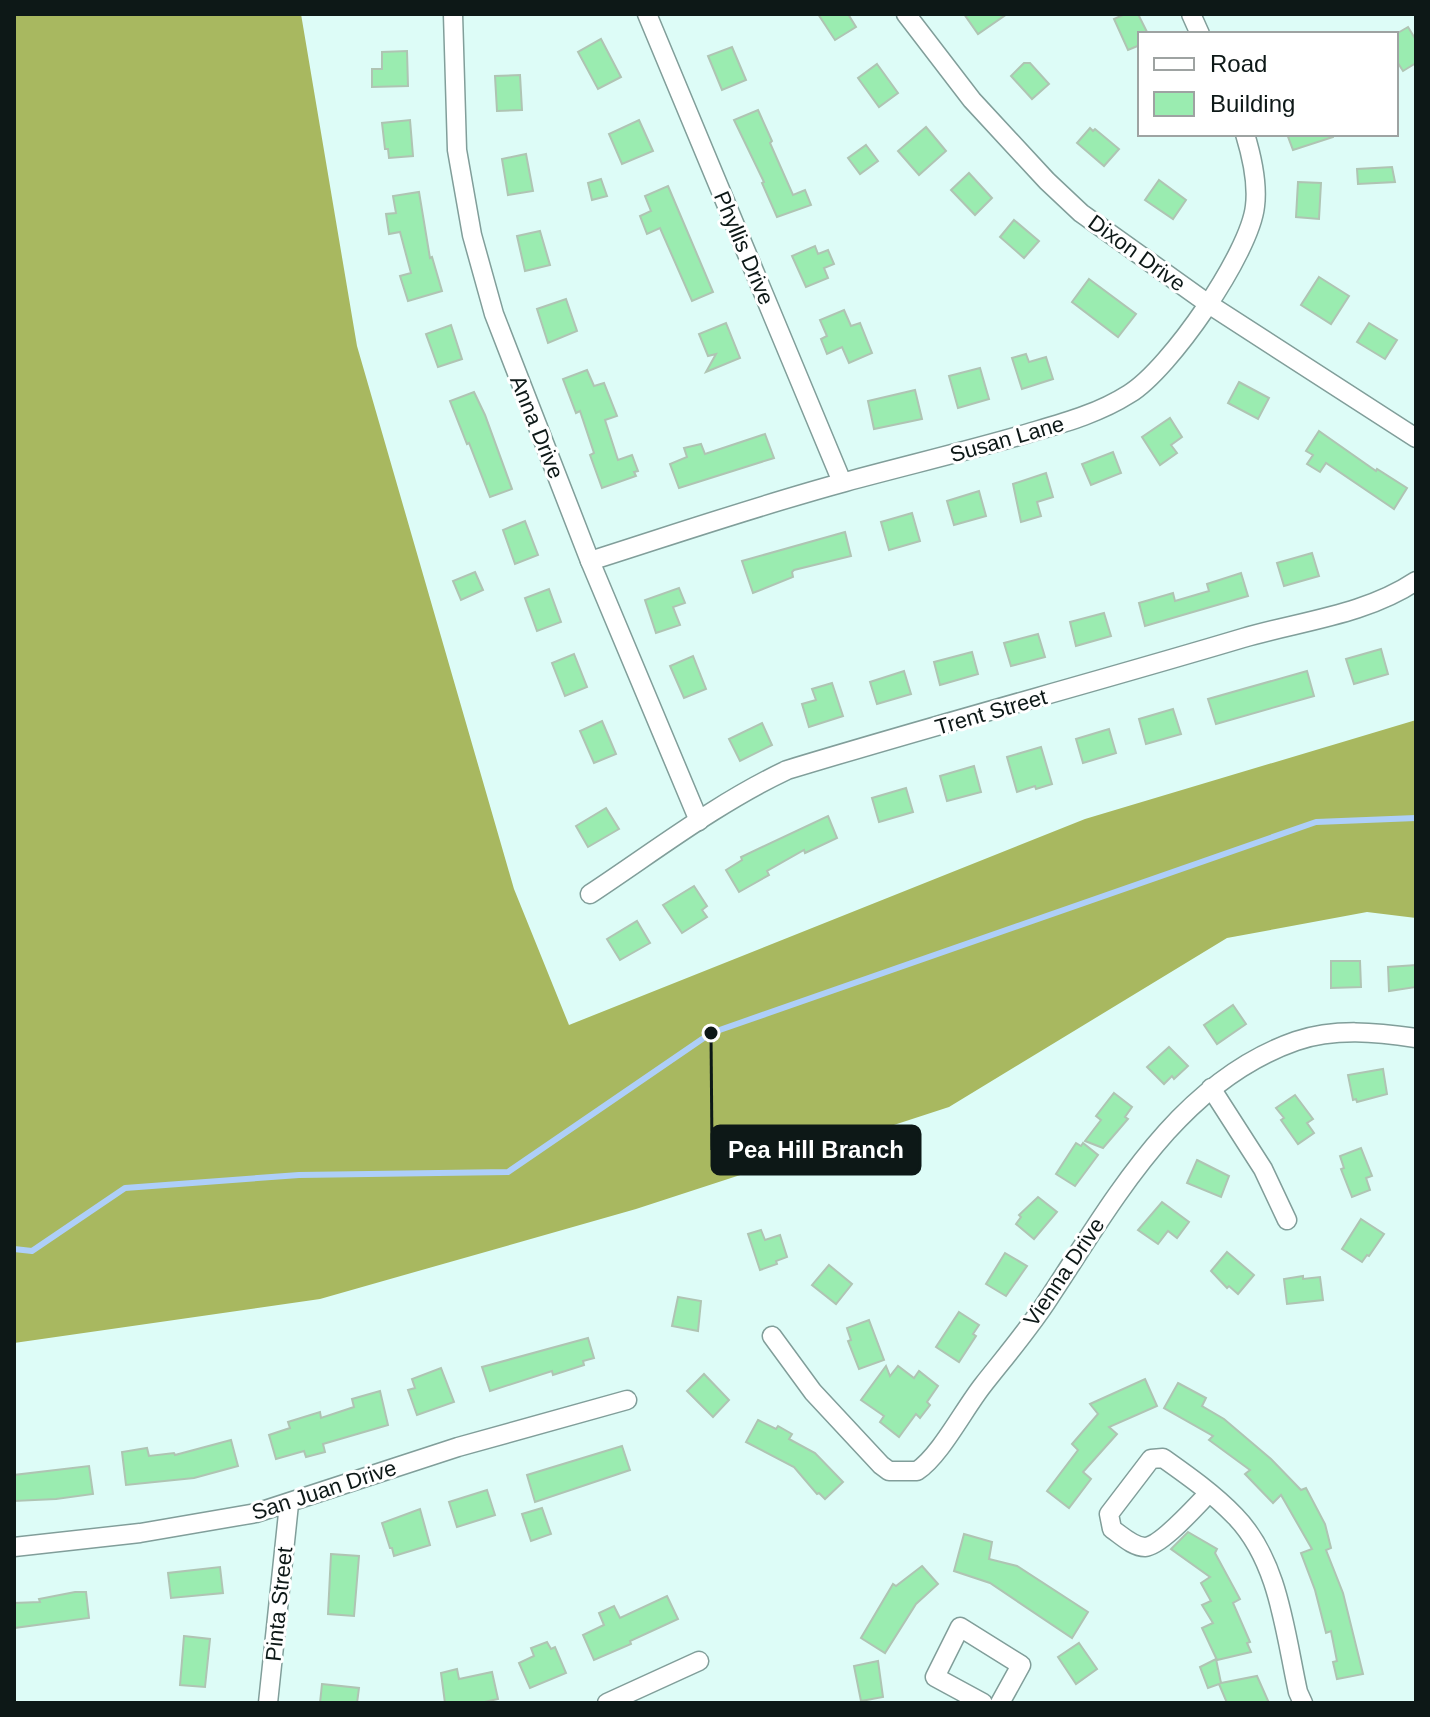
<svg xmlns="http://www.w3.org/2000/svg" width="1430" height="1717" font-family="Helvetica,sans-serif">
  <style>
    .forest { fill: #a8b860 }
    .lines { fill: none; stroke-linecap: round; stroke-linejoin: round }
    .stream { stroke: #aecff9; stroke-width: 6 }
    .building { fill: #9aecb0; stroke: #afc4b3; stroke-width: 2 }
    .minor-casing { stroke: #819e9a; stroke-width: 21 }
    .minor { stroke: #fff; stroke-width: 18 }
    .labels { text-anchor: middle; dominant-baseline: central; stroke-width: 6; stroke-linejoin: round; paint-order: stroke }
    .street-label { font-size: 22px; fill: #0d1817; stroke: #fff }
    .leader { fill: none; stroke: #0d1817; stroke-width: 3 }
    .callout-dot { fill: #0d1817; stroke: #fff; stroke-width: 3 }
    .callout { fill: #0d1817; stroke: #0d1817; stroke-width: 3 }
    .callout-label { font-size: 24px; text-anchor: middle; font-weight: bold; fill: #fff }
  </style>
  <rect width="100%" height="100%" fill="#ddfcf7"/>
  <path class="forest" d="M14,14H301L357,346L514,889L569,1025L1085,819L1416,720V918L1367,912L1227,938L949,1107L636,1209L320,1299L14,1343Z"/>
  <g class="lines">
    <path class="stream" d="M14,1249L32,1251L125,1188L299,1175L508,1172L711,1033L1316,822L1416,818"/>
  </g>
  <g class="building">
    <path d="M818,14H848L856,27L835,40Z"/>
    <path d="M964,14H1007L978,34Z"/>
    <path d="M1125,14H1138L1148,34H1140V45L1128,50L1114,19Z"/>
    <path d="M1408,27L1416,40V63L1403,71L1396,60V34Z"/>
    <path d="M601,39L621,77L598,89L578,52Z"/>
    <path d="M732,47L746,80L722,90L708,56Z"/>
    <path d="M407,51L408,86L372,87V69H382V52Z"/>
    <path d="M1024,63H1030L1049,84L1032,99L1011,76Z"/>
    <path d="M877,64L898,93L879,107L858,78Z"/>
    <path d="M520,75L522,110L497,111L495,76Z"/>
    <path d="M758,110L772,141L770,143L793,195L805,190L811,205L777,217L762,183L764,182L734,120Z"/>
    <path d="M410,120L413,156L389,158L388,149H385L382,123Z"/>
    <path d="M639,120L653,151L622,164L609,134Z"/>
    <path d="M926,127L946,151L919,175L898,151Z"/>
    <path d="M1090,128L1093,131L1095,129L1119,149L1104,166L1077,143Z"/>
    <path d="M1287,134H1333V137L1293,150Z"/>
    <path d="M866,145L878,161L860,174L848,158Z"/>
    <path d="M526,154L533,191L508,195L502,159Z"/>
    <path d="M1392,167L1395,182L1358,184L1357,169Z"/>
    <path d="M969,173L992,198L975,215L951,190Z"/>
    <path d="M601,179L607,196L592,200L588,183Z"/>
    <path d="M1159,180L1186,200L1173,219L1145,200Z"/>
    <path d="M1298,182L1321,183L1319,219L1296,217Z"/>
    <path d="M668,186L713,292L692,301L660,228L647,234L640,216L651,211L645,196Z"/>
    <path d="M419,192L430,258L432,257L442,291L408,301L400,276L411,273L400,232L389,234L386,214L396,213L393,196Z"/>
    <path d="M1014,220L1039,241L1024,258L1000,237Z"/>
    <path d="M540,231L550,265L525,271L517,236Z"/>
    <path d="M815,246L818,254L828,250L834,264L824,268L828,278L806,287L792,256Z"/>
    <path d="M1319,277L1349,296L1331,324L1301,305Z"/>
    <path d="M1089,279L1136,314L1118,337L1072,302Z"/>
    <path d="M566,299L577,331L548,343L537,309Z"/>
    <path d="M844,310L851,326L860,323L872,353L849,363L842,347L827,354L821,339L827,336L820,320Z"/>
    <path d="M726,323L740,358L706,372L716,354L708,356L699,334Z"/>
    <path d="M1369,323L1397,340L1385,359L1357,342Z"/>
    <path d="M451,325L462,359L438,367L426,334Z"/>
    <path d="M1026,354L1029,362L1046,357L1053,379L1022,389L1012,358Z"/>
    <path d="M980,368L989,399L958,408L949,376Z"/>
    <path d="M587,370L594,386L604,383L617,416L605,420L618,460L632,455L638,471L634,472L636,476L602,488L590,455L594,453L580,411L576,413L563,379Z"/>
    <path d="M1239,382L1269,398L1258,419L1228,403Z"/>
    <path d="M915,390L922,419L874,429L868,401Z"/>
    <path d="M474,392L485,415L512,489L490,497L469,443L467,444L450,401Z"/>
    <path d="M1170,418L1182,437L1171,445L1177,453L1160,465L1142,437Z"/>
    <path d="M1319,431L1376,471L1377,469L1407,488L1394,509L1326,463L1320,472L1307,464L1313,455L1306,451Z"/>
    <path d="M765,434L774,458L679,488L670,464L687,457L684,448L701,444L705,454Z"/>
    <path d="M1113,452L1121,473L1091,485L1082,464Z"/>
    <path d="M1046,473L1053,497L1037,502L1041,516L1021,522L1013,484Z"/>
    <path d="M979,491L986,516L954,525L947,501Z"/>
    <path d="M912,513L920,541L889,550L881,522Z"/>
    <path d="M525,521L538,555L515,564L503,530Z"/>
    <path d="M845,532L851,556L794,570L792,572L793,577L753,593L742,561Z"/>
    <path d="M1312,553L1319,576L1284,586L1277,563Z"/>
    <path d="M475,572L483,590L461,600L453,581Z"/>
    <path d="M1241,573L1248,596L1145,626L1139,603L1173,593L1175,601L1209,591L1207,584Z"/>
    <path d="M679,588L685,603L673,607L680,625L656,633L645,600Z"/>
    <path d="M549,589L561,622L537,631L525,598Z"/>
    <path d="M1104,613L1111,636L1076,646L1070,622Z"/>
    <path d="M1038,634L1045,657L1011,666L1004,643Z"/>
    <path d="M1381,649L1388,674L1354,684L1346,659Z"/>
    <path d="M972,652L978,674L940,685L934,662Z"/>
    <path d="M574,654L587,687L565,696L552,663Z"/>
    <path d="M693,656L706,689L684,698L670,666Z"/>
    <path d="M904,671L911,694L877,704L870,682Z"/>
    <path d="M1307,671L1314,696L1216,724L1208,699Z"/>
    <path d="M832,683L843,716L809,727L802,704L816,700L812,689Z"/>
    <path d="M1173,709L1181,734L1146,744L1139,719Z"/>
    <path d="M602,721L616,754L594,763L580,731Z"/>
    <path d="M762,723L772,745L740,761L729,739Z"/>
    <path d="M1109,729L1116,753L1083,763L1076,739Z"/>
    <path d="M1041,747L1052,784L1036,789L1035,786L1017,792L1007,757Z"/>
    <path d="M974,766L981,792L947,801L940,776Z"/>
    <path d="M906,788L913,812L879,822L872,798Z"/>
    <path d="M606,808L619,829L588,847L576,826Z"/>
    <path d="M828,816L837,838L805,853L804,850L767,871L769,875L739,892L726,870L742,860L741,857Z"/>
    <path d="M694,886L707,906L702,910L707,917L682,933L663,905Z"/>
    <path d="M637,921L650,943L620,960L607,939Z"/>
    <path d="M1331,961H1360L1361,987L1331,988Z"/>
    <path d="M1416,965V987L1389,991L1388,967Z"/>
    <path d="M1233,1005L1246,1024L1217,1044L1204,1025Z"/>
    <path d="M1169,1047L1188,1066L1174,1079L1172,1076L1164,1084L1147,1067Z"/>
    <path d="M1383,1069L1387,1094L1357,1102L1356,1099L1353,1100L1348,1075Z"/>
    <path d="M1114,1093L1132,1107L1125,1117L1128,1119L1103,1148L1085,1141L1101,1120L1096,1116Z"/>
    <path d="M1295,1095L1313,1119L1307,1123L1314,1133L1298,1144L1281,1120L1284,1118L1276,1108Z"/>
    <path d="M1076,1143L1081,1146L1083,1143L1098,1155L1075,1186L1056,1174Z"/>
    <path d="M1361,1148L1372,1176L1366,1178L1370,1190L1352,1197L1341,1169L1344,1168L1340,1156Z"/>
    <path d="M1197,1160L1229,1176L1221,1197L1187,1183Z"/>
    <path d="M1038,1197L1057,1212L1034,1239L1016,1224L1021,1217L1019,1215Z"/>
    <path d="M1162,1202L1189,1222L1177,1238L1168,1231L1158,1244L1138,1230Z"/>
    <path d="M1361,1219L1384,1234L1369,1256L1367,1255L1362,1262L1342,1249Z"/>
    <path d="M761,1230L765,1240L780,1235L787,1257L776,1261L777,1264L760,1270L748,1234Z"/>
    <path d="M1227,1252L1254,1275L1238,1294L1229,1286L1227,1288L1211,1271Z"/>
    <path d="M1005,1253L1027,1266L1006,1296L986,1284Z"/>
    <path d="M829,1265L852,1284L836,1304L812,1285Z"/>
    <path d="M1303,1276V1279L1320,1277L1323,1300L1287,1304L1284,1279Z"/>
    <path d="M678,1297L701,1301L698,1331L672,1326Z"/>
    <path d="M959,1312L979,1325L973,1334L976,1336L959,1362L936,1347Z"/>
    <path d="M869,1320L884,1360L859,1369L848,1341L851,1340L847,1328Z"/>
    <path d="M588,1338L594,1358L583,1361L584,1365L553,1375L552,1371L490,1391L482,1367Z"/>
    <path d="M886,1366L890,1376L898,1366L914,1378L919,1371L938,1386L927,1402L930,1405L920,1418L916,1414L899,1437L880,1422L884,1416L861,1400Z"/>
    <path d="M441,1368L454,1402L417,1415L408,1390L415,1388L412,1379Z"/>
    <path d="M704,1374L729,1400L713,1417L687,1391Z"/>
    <path d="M1145,1379L1157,1406L1109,1427L1117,1434L1083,1472L1091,1479L1069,1508L1047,1491L1078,1450L1072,1444L1098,1414L1090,1404Z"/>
    <path d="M1178,1383L1206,1398L1202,1406L1224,1419L1271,1459L1301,1490L1306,1488L1325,1524L1331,1548L1326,1550L1343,1593L1363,1674L1337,1679L1333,1662L1337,1661L1331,1631L1326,1633L1315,1590L1301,1553L1312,1549L1281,1495L1273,1503L1245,1474L1250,1470L1209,1440L1213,1436L1164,1408Z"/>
    <path d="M380,1391L388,1425L323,1444L325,1452L306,1457L304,1451L276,1459L269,1435L290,1428L288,1422L320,1412L321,1418L354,1407L352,1399Z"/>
    <path d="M758,1420L776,1429L778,1426L792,1434L789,1439L815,1453L843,1482L825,1499L819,1493L817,1494L794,1467L746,1442Z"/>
    <path d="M231,1440L238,1466L194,1478L126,1485L122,1452L147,1448L149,1456L174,1453L175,1455Z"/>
    <path d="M622,1446L630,1470L535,1502L527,1475Z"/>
    <path d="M89,1466L93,1494L56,1499L14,1501V1475Z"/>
    <path d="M487,1490L495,1515L457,1527L449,1502Z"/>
    <path d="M542,1508L551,1534L531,1541L522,1514Z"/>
    <path d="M420,1509L430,1545L394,1556L392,1548H390L382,1523Z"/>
    <path d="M1188,1532L1217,1549L1215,1553L1240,1599L1233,1603L1250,1642L1247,1643L1251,1652L1217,1660L1202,1628L1213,1623L1202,1605L1211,1601L1201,1583L1210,1577L1171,1549Z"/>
    <path d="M964,1534L992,1542L989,1559L1017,1566L1088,1612L1072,1638L990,1583L954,1571Z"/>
    <path d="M331,1554L359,1556L354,1616L328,1614Z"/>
    <path d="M922,1566L938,1584L916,1604L885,1653L861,1638L893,1584L896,1586Z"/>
    <path d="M220,1567L223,1593L171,1598L168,1573Z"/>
    <path d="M75,1592H86L89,1618L14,1628V1603L40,1602L39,1599Z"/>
    <path d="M667,1596L678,1619L630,1641L631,1644L594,1660L583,1635L604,1625L599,1613L614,1606L620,1618Z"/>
    <path d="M184,1636L210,1639L205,1687L180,1685Z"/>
    <path d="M547,1642L551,1649L555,1647L566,1673L530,1688L519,1663L534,1656L531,1648Z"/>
    <path d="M1079,1643L1097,1669L1076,1684L1058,1657Z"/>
    <path d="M1216,1659L1221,1683L1257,1676L1269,1703H1227L1219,1684L1208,1688L1200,1667Z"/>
    <path d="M878,1661L883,1697L861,1701L854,1666Z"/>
    <path d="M457,1669L459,1679L492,1672L498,1699L480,1703H445L441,1673Z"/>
    <path d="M322,1684L359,1688L357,1703H320Z"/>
  </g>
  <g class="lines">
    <defs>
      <g id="minor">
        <path d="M453,14L457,150L472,235L494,314L590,561L699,821"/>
        <path d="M647,14L842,482"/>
        <path d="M906,14L972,100L1047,181L1081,213L1207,303L1416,438"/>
        <path d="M1191,14L1200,34"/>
        <path d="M590,561C675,534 760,505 845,482C904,466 963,452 1022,435C1059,424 1096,415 1129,394C1170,369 1250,253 1255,206C1258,182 1252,157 1245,134"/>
        <path d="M590,894C655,851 717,803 787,770C938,724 1092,683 1243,638C1301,621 1365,615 1416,581"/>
        <path d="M1211,1088L1263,1169L1287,1220"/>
        <path d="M772,1336L813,1392L881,1465L889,1471H917C940,1456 964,1409 983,1385C1005,1357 1029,1329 1049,1298C1114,1200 1178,1082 1296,1041C1335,1028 1376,1032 1416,1038"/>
        <path d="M1208,1494C1196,1506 1161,1546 1145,1547C1133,1547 1121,1535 1112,1529L1109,1514L1151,1459L1163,1458C1187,1475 1214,1494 1235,1516C1279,1561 1285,1633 1298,1692L1303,1703"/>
        <path d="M14,1547L140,1533L256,1513L458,1447L627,1400"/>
        <path d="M268,1703L289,1504"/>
        <path d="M607,1703L699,1661"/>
        <path d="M983,1703L935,1677L960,1627L1021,1665L1000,1703"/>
      </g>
    </defs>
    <use href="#minor" class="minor-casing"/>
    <use href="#minor" class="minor"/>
  </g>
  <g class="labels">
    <g class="street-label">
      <text transform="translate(744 248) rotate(67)">Phyllis Drive</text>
      <text transform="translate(1137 253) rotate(36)">Dixon Drive</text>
      <text transform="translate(537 427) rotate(68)">Anna Drive</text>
      <text transform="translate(1007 439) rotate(-16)">Susan Lane</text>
      <text transform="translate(991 712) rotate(-16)">Trent Street</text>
      <text transform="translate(1064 1272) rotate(-56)">Vienna Drive</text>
      <text transform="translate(324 1490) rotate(-18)">San Juan Drive</text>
      <text transform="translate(279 1604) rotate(-84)">Pinta Street</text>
    </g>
  </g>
  <path class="leader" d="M711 1033L712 1150"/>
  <circle class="callout-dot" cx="711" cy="1033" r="8"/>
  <rect class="callout" x="712" y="1126" width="208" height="48" rx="8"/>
  <g class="callout-label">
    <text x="816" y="1158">Pea Hill Branch</text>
  </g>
  <rect width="1430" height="1717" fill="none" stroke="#0d1817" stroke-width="32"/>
  <rect x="1138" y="32" width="260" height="104" fill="#ffffff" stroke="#9ea3a2" stroke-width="2"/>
  <rect x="1154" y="58" width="40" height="12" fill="#ffffff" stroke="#9ea3a2" stroke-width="2"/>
  <text x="1210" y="72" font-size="24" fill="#0d1817">Road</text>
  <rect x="1154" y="92" width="40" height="24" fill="#9aecb0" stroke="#9ea3a2" stroke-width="2"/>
  <text x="1210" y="112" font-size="24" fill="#0d1817">Building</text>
</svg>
